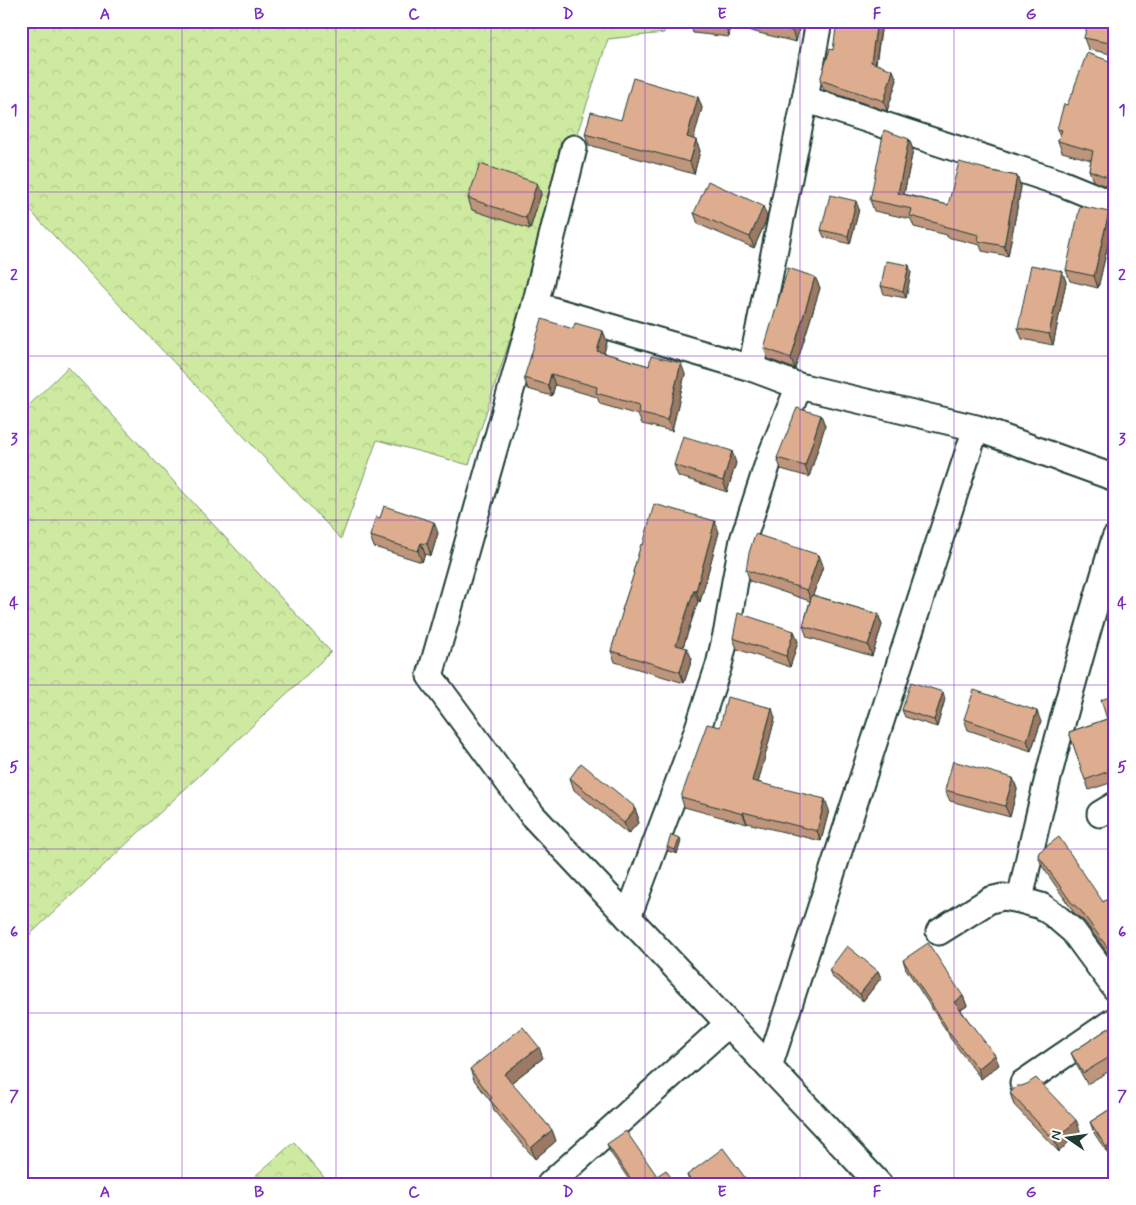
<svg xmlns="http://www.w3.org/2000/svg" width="1136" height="1205" font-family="Mynerve,sans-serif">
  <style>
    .forest { fill: url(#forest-crowns); stroke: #76946a }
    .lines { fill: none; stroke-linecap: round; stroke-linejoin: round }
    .minor-casing { stroke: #1f3d34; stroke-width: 29 }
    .minor { stroke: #fff; stroke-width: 25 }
    .wall { fill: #bf957c; stroke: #1f3d34 }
    .shaded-wall { fill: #9b7965; stroke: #1f3d34 }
    .building { fill: #dead90; stroke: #1f3d34 }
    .grid { fill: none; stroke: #7b2cbf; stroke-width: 1; stroke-opacity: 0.55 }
    .neatline { fill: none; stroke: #7b2cbf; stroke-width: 2 }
    .grid-label { font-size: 16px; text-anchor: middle; font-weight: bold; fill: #7b2cbf }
  </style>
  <defs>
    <pattern id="forest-crowns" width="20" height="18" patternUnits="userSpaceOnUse" patternTransform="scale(1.25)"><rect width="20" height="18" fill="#ceeaa0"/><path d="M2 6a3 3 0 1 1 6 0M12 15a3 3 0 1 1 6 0" fill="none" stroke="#b0ca8a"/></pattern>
  </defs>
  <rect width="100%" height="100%" fill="#fff"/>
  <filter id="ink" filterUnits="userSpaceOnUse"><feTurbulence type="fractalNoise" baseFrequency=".02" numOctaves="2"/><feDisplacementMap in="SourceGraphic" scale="10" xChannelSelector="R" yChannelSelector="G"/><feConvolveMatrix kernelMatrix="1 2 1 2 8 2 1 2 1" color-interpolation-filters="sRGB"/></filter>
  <g filter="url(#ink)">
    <g class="forest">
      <path d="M21,21H666L664,33L608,39L469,465L377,440L341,539L21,201Z"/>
      <path d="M68,367L331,652L21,943V413Z"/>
      <path d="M294,1142L330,1184H246Z"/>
    </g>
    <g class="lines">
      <defs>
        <g id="minor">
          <path d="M805,99L1061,183L1115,205"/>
          <path d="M574,148L535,305L430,676L533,816L879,1184"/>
          <path d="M535,305L751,368L799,386L976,428L1115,478"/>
          <path d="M751,368L805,99L819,21"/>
          <path d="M1100,814L1115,805"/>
          <path d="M1020,900C1045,778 1079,657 1115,538"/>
          <path d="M628,917L692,746L719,665L727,630L735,581L743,540L769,460L799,386"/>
          <path d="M939,932L990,900L1003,897L1020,900L1041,906L1053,914L1073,931L1115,988"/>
          <path d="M769,1067L976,428"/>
          <path d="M1023,1083L1115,1020"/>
          <path d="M550,1184L728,1024"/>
        </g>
      </defs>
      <use href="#minor" class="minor-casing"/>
      <use href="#minor" class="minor"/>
    </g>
    <g class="wall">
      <path d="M689,21H801L796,42L730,26L729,37L693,33Z"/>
      <path d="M1115,21V55L1088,49L1084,38Z"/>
      <path d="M882,24L876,64L897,80L887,111L824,90L820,80L833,50Z"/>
      <path d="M1115,63V188L1108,187L1093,181L1089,170L1091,160L1062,152L1058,141L1060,136L1057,129L1073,93Z"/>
      <path d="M698,97L702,108L693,139L696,140L700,151L694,174L589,145L585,134L621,120Z"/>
      <path d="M909,139L913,150L904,194L948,205L986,169L987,170L1017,176L1021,187L1008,256L982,251L980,245L947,237V235L914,227L911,219L874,211L870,200Z"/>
      <path d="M537,183L541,194L530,229L472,210L468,198Z"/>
      <path d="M859,209L850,244L824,237L821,230Z"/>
      <path d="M1109,212L1113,223L1098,288L1070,281L1066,270Z"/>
      <path d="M694,213L767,217L765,223L754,248L698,224Z"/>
      <path d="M1062,271L1066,282L1053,345L1022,339L1018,328Z"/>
      <path d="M911,272L906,298L884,294L881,286Z"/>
      <path d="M815,277L820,288L795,369L768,359L764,348Z"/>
      <path d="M573,329L603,331L607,342L604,353L649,366L685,374L672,431L642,424L638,415L600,404L597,397L555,385L552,396L528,389L524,378Z"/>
      <path d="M821,415L825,426L809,477L781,469L777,458Z"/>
      <path d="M1115,429V461L1113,460L1109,449Z"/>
      <path d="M736,463L727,492L678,476L674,465Z"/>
      <path d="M380,518L438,533L431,556L425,554L422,562L374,547L370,536Z"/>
      <path d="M719,532L700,602L698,601L683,647L692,659L684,683L615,662L611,651L623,612L622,610L634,575L633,572L643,545Z"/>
      <path d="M819,555L823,566L813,595L878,614L882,625L872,656L807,637L803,626L810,601L750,581L746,570Z"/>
      <path d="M794,631L798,642L790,667L737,649L733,638Z"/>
      <path d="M1115,694V775L1111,777L1113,782L1089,790L1069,732L1107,719Z"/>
      <path d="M945,699L937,727L905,717L902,710Z"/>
      <path d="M775,718L758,782L829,810L821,841L747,823V824L684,807L681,797L720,727Z"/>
      <path d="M964,719L1041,722L1031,751L968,730Z"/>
      <path d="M570,778L634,806L638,817V823L628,834L574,790Z"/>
      <path d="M1013,778L1017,789L1010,817L950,801L945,790Z"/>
      <path d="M681,841L677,854L668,851L667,847Z"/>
      <path d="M1038,855L1103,902L1115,894V963L1085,922L1075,914L1042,866Z"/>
      <path d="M903,960L963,996L967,1006L961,1010L999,1065L981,1079L950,1038L948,1033L906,969Z"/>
      <path d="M829,970L878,971L881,978L863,1001L832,977Z"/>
      <path d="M1115,1024V1068L1087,1084L1076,1064L1071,1053Z"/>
      <path d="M543,1058L511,1083L552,1130L556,1141L535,1159L494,1111L492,1103L474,1080L470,1069Z"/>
      <path d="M1010,1093L1076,1120L1080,1131L1059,1152L1014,1105Z"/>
      <path d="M1115,1106V1154L1110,1157L1094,1133L1090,1122Z"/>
      <path d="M607,1144L657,1176L674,1184H632L610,1152Z"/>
      <path d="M687,1175L749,1183L754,1184H690Z"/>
    </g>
    <g class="shaded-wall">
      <path d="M725,21H728L730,26L729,37L725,26Z"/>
      <path d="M795,21H801L796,42L792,31Z"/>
      <path d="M877,21H881L882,24L874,72L871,62Z"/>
      <path d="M893,70L897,80L887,111L884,101Z"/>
      <path d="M698,97L702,108L691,149L687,137Z"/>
      <path d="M909,139L913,150L902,203L898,193Z"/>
      <path d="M696,140L700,151L694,174L690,162Z"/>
      <path d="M1017,176L1021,187L1008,256L1004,246Z"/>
      <path d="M537,183L541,194L530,229L526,218Z"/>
      <path d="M856,201L859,209L850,244L848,236Z"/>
      <path d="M763,206L767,217L765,223L754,248L750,237Z"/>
      <path d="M1109,212L1113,223L1098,288L1094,276Z"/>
      <path d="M909,265L911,272L906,298L903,291Z"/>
      <path d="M1062,271L1066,282L1053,345L1049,334Z"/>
      <path d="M815,277L820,288L795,369L791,358Z"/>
      <path d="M603,331L607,342L601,362L597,351Z"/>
      <path d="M681,363L685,374L672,431L667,420Z"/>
      <path d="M551,374L555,385L552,396L548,385Z"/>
      <path d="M821,415L825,426L809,477L805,466Z"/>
      <path d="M732,451L736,463L727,492L723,481Z"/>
      <path d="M715,521L719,532L700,602L696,591Z"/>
      <path d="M434,522L438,533L431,556L427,544Z"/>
      <path d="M421,543L425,554L422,562L418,551Z"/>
      <path d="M819,555L823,566L811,601L807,590Z"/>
      <path d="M694,590L698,601L680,656L676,645Z"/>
      <path d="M878,614L882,625L872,656L868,645Z"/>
      <path d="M794,631L798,642L790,667L786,656Z"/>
      <path d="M687,648L692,659L684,683L680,672Z"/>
      <path d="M943,692L945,699L937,727L934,720Z"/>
      <path d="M772,708L775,718L756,791L752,781Z"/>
      <path d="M1037,711L1041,722L1031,751L1027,740Z"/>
      <path d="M1013,778L1017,789L1010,817L1005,806Z"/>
      <path d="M825,799L829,810L821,841L817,831Z"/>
      <path d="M634,806L638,817V823L628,834L624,823Z"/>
      <path d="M743,812L747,823V824L743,814Z"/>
      <path d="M680,838L681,841L677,854L675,850Z"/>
      <path d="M878,971L881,978L863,1001L860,994Z"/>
      <path d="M963,996L967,1006L958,1011L954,1002Z"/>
      <path d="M539,1047L543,1058L508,1085L504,1074Z"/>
      <path d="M995,1055L999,1065L981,1079L978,1069Z"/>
      <path d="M1076,1120L1080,1131L1059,1152L1055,1141Z"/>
      <path d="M552,1130L556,1141L535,1159L531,1148Z"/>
      <path d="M1115,1141V1154L1110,1157L1106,1147Z"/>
    </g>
    <g class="building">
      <path d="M689,21H725V26L689,22Z"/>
      <path d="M752,21H795L792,31Z"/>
      <path d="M837,21H877L871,62L893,70L884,101L820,80L830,49L833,50Z"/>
      <path d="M1088,21H1115V44L1084,38Z"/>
      <path d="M1087,53L1115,63V177L1104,176L1089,170L1093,151L1058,141L1062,130L1057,129L1064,104L1067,105L1072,93H1073L1075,85Z"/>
      <path d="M633,78L698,97L687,137L696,140L690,162L585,134L591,112L621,120Z"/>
      <path d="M884,130L909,139L898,193L948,205L959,162L986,169V170L1017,176L1004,246L978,241L979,235L943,226L944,225L910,216L912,209L870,200Z"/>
      <path d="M480,164L537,183L526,218L468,198Z"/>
      <path d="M708,181L763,206L761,212L750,237L694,213Z"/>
      <path d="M830,195L856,201L848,236L821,230Z"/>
      <path d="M1080,206L1109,212L1094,276L1066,270Z"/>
      <path d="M886,261L909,265L903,291L881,286Z"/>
      <path d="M1031,265L1062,271L1049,334L1018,328Z"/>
      <path d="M788,268L815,277L791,358L764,348Z"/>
      <path d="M542,319L573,329L575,323L603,331L597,351L649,366L651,356L681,363L667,420L638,413L639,405L596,393L597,387L551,374L548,385L524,378Z"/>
      <path d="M797,408L821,415L805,466L777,458Z"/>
      <path d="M1115,429V450L1109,449Z"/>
      <path d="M683,436L732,451L723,481L674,465Z"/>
      <path d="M654,504L715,521L696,591L694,590L676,645L687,648L680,672L611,651L623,610H622L634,573L633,572L641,544L643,545Z"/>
      <path d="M384,506L434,522L427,544L421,543L418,551L370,536L376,517L380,518Z"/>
      <path d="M755,534L819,555L807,590L746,570L749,553Z"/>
      <path d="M812,595L878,614L868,645L803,626Z"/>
      <path d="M738,613L794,631L786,656L733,638Z"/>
      <path d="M911,682L943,692L934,720L902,710Z"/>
      <path d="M974,690L1037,711L1027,740L964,719Z"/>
      <path d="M1115,695V764L1107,766L1109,771L1085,780L1069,732L1107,719L1101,700Z"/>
      <path d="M727,697L772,708L752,781L825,799L817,831L743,812V814L681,797L707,724L720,727Z"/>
      <path d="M953,761L1013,778L1005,806L945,790Z"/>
      <path d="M581,763L634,806V811L624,823L570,778Z"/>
      <path d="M671,835L680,838L675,850L667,847Z"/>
      <path d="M1059,837L1103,902L1115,894V958L1081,911L1071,902L1038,855L1039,852Z"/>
      <path d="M928,943L963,996L954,1002L995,1055L978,1069L946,1029L947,1028L903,960Z"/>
      <path d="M847,946L878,971L860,994L829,970Z"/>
      <path d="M1115,1024V1054L1083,1073L1071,1053Z"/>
      <path d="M523,1027L539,1047L504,1074L552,1130L531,1148L490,1100L492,1098L470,1069Z"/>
      <path d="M1036,1078L1076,1120L1055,1141L1010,1093L1017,1086H1021L1027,1084Z"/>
      <path d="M1115,1106V1141L1106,1147L1090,1122Z"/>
      <path d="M626,1131L657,1176L666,1170L673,1181L668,1184H634L607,1144Z"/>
      <path d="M723,1148L749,1183L752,1180L754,1184H693L687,1175Z"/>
    </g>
  </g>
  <path class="grid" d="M182,21V1184M336,21V1184M491,21V1184M645,21V1184M800,21V1184M954,21V1184M21,192H1115M21,356H1115M21,520H1115M21,685H1115M21,849H1115M21,1013H1115"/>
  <rect width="1136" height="1205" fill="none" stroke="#fff" stroke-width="55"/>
  <g transform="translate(1068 1138) rotate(283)" stroke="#ffffff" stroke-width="4" paint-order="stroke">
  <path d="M0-4L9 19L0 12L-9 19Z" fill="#1f3d34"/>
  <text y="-8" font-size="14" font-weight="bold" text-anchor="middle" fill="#1f3d34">N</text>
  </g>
  <rect x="28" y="28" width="1080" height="1150" class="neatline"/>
  <g class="grid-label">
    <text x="105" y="19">A</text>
    <text x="259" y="19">B</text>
    <text x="414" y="19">C</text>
    <text x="568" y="19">D</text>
    <text x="722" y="19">E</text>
    <text x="877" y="19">F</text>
    <text x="1031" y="19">G</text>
    <text x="14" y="115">1</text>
    <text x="1122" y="115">1</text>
    <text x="14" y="280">2</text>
    <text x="1122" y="280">2</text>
    <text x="14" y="444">3</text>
    <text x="1122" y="444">3</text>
    <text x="14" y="608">4</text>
    <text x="1122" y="608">4</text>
    <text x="14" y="772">5</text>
    <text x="1122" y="772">5</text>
    <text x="14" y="937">6</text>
    <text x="1122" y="937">6</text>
    <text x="14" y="1101">7</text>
    <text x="1122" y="1101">7</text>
    <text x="105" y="1197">A</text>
    <text x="259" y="1197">B</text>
    <text x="414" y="1197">C</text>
    <text x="568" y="1197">D</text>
    <text x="722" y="1197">E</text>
    <text x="877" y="1197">F</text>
    <text x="1031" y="1197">G</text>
  </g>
</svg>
